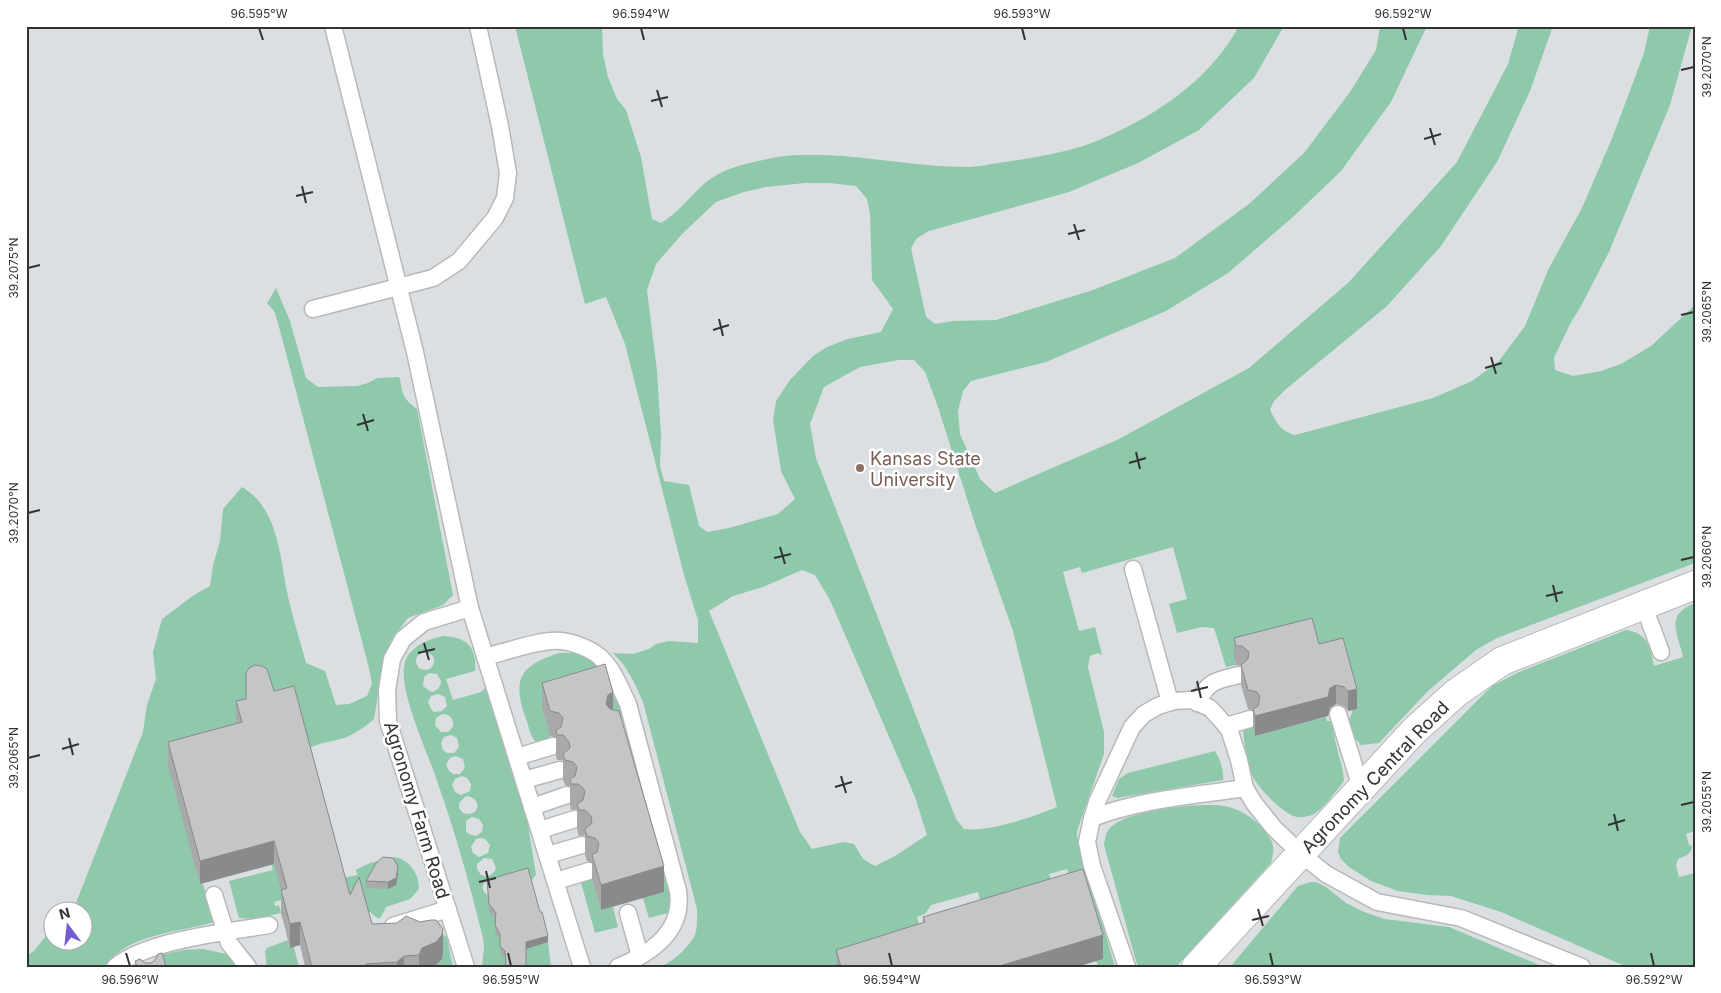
<svg xmlns="http://www.w3.org/2000/svg" width="1721" height="993" font-family="Inter,sans-serif">
  <style>
    .green { fill: #8ec9ab; fill-rule: evenodd }
    .lines { fill: none; stroke-linecap: round; stroke-linejoin: round }
    .lane-casing { stroke: #b6b8ba; stroke-width: 19 }
    .street-casing { stroke: #b6b8ba; stroke-width: 30 }
    .lane { stroke: #fff; stroke-width: 16 }
    .street { stroke: #fff; stroke-width: 28 }
    .wall { fill: #a8a9ab }
    .shaded-wall { fill: #888a8b }
    .building { fill: #c3c5c7; stroke: #888a8b }
    .ticks { fill: none; stroke: #323334; stroke-width: 2 }
    .education-dot { fill: #8d6e63; stroke: #fff; stroke-width: 2 }
    .labels { text-anchor: middle; dominant-baseline: central; stroke-width: 5; stroke-linejoin: round; paint-order: stroke }
    .education-label { font-size: 18px; fill: #785e54; stroke: #fff; text-anchor: start }
    .street-label { font-size: 18px; fill: #323334; stroke: #fff }
    .neatline { fill: none; stroke: #323334; stroke-width: 2 }
    .ticks-label { font-size: 12px; text-anchor: middle; fill: #323334 }
  </style>
  <rect width="100%" height="100%" fill="#dcdfe1"/>
  <g class="green">
    <path d="M515,26H602L603,54L608,77L617,99L626,110L641,157L652,219L661,223C678,213 690,196 705,183C724,167 749,163 772,158C789,154 808,155 825,155C873,157 920,167 968,167C980,167 993,163 1006,162C1032,158 1069,152 1094,142C1151,119 1209,82 1239,26H1284L1254,78L1199,130L1138,163L1069,192L929,231L917,238L911,248L926,317L935,324L953,321L996,320L1093,290L1175,258L1249,204L1304,153L1350,92L1376,50L1380,26H1427L1391,102L1341,171L1294,216L1228,273L1166,311L1046,362L971,381L963,391L958,411L960,434L980,479L995,493L1119,439L1249,368L1349,282L1457,162L1508,64L1519,26H1553L1530,91L1497,162L1441,246L1387,306L1285,390L1274,401L1270,410C1277,423 1280,431 1295,435L1433,398L1472,381L1499,361L1525,326L1549,268L1582,208L1613,136L1644,53L1650,26H1692L1670,105L1609,252L1581,306L1570,324L1554,358L1555,370L1573,376L1601,371L1621,364L1651,346L1695,305V563L1497,638L1476,650L1428,691L1379,743L1361,745L1351,734L1349,719L1352,713V710L1357,709L1234,659L1236,665L1226,667L1214,628L1202,627L1177,633L1169,604L1187,599L1173,547L1082,573L1080,567L1063,572L1079,631L1095,627L1102,655L1098,653L1090,656L1088,667L1104,732V754L1077,831V836L1115,967H1098L1096,961L1103,959L1075,895L1067,869L1049,874L1055,893L982,907L978,892L931,905L925,914L917,917L931,967H660C672,962 687,949 694,937C698,929 697,918 697,909L643,702C635,684 628,667 613,653L633,654L649,649L656,644L669,641L698,643V620L684,575L625,344L606,297L585,304ZM805,183H829L856,186L867,199L870,214L872,280L893,309L881,332L848,339L827,347L813,356L790,380L776,401L773,420L781,471L795,499L778,514L729,528L707,532L699,526L689,485L664,481L660,466L661,436L657,371L647,290L656,264L683,233L716,202L744,192L766,187ZM899,360H914L925,372L938,407L975,524L1013,631L1057,807C1033,817 990,832 964,829L956,819L816,458L810,424L824,387L860,367ZM802,570L815,575L830,600L915,797L927,835L895,856L875,866L863,859L854,844L843,842L812,849L800,832L709,611L733,596L763,587Z"/>
    <path d="M276,288L290,321L306,378L318,387L357,386L368,383L377,378L399,377C402,383 400,387 403,393C405,400 412,405 417,409L453,595L443,605L408,618L391,640L384,659L374,719C365,727 355,734 344,738C332,742 321,742 310,748L200,884H203L214,922C178,933 128,933 104,967H26V956L34,951L52,928V940H82V910H72L74,908L143,732L147,705L156,679L153,652L162,619L194,595L210,586L213,565L220,541L223,509L242,487C278,508 280,556 287,592C292,616 300,640 306,663L325,671L336,705L349,704L367,696L372,684L369,668L278,323L274,311L267,303Z"/>
    <path d="M1695,603V650H1693L1695,658V831L1686,834L1689,845L1692,846L1691,851L1687,855L1678,859L1676,865L1679,877L1695,873V967H1627L1501,912L1451,896L1427,895L1398,891L1371,881L1349,867L1341,859L1338,852L1340,838L1492,686L1519,672L1626,630C1648,633 1650,647 1654,666L1683,657C1678,633 1664,615 1695,603Z"/>
    <path d="M443,636C467,637 477,647 475,671L446,679L453,700L481,692L485,688L493,699L498,711L528,825L536,875L530,882L532,947L548,942L551,967H482L484,946L483,938C470,886 456,834 438,784C429,755 400,695 404,667C406,648 428,639 443,636ZM423,652C433,652 438,660 431,668L427,670L420,669C413,662 416,655 423,652ZM429,673L437,674L441,681C441,687 437,691 431,692L423,686L424,677ZM438,694L445,697L447,706L442,711L434,712L431,709L428,702L431,696ZM442,714C450,714 454,719 453,727L448,732H441L435,725L436,718ZM451,735L457,738L459,747L454,753H447L443,750L441,743L444,737ZM456,756L463,759L465,768L460,774H453L449,771L446,765L450,758ZM462,776L467,778L471,784L470,791L461,795L455,792L452,785L455,779ZM466,796C484,798 479,819 463,813L459,808V803ZM472,817L479,819L483,825L482,832L476,836L469,834L466,831V821ZM481,838L485,839L490,845L488,853L479,857L473,853L471,847L476,839ZM484,858L492,859L496,868C494,875 487,878 481,875L477,869V864ZM490,878L497,879L489,896C480,890 481,883 490,878Z"/>
    <path d="M559,653H575L600,663L627,717L623,719L614,720L542,708L551,739L537,743C530,737 529,727 526,719C512,679 519,666 559,653Z"/>
    <path d="M1326,717L1327,721H1332C1334,726 1333,729 1334,733C1336,750 1343,764 1344,781C1336,791 1323,810 1312,815C1308,816 1301,818 1297,817C1284,815 1257,787 1252,775C1247,761 1244,744 1243,729L1253,727L1255,736Z"/>
    <path d="M1215,751C1220,758 1224,772 1223,780L1117,798L1112,796L1119,779L1128,773Z"/>
    <path d="M255,793L284,899L274,902L275,906L279,905L281,913L254,919L239,918L229,881L273,870L252,794Z"/>
    <path d="M1204,805C1214,805 1225,805 1235,809C1249,814 1264,827 1271,840C1275,848 1273,856 1271,863L1176,967H1139L1136,961L1104,845C1105,838 1106,832 1111,827C1128,811 1181,806 1204,805Z"/>
    <path d="M664,855L678,903L672,912L649,918L643,898L664,892Z"/>
    <path d="M395,857C410,860 419,874 419,889L410,899L386,907L385,910L380,918H377L370,912L347,919L339,879L357,875L356,870C368,863 381,859 395,857Z"/>
    <path d="M591,876L601,910L613,907L618,927L595,933L580,879Z"/>
    <path d="M1310,882H1316L1326,887L1346,903L1364,912L1385,919L1449,927L1544,967H1230L1298,886Z"/>
    <path d="M438,935H444L447,938L453,967H431C448,961 441,948 438,935Z"/>
    <path d="M288,940L290,948L294,947L299,967H267L265,952L267,948Z"/>
    <path d="M203,949L227,954L245,967H162L161,955L183,950Z"/>
  </g>
  <g class="lines">
    <defs>
      <g id="lane">
        <path d="M333,26L415,352L470,608L582,967"/>
        <path d="M313,309L433,278L459,261L495,218L505,198L508,173L500,126L478,26"/>
        <path d="M1133,569L1170,702"/>
        <path d="M1643,604L1661,652"/>
        <path d="M485,657C505,652 541,639 561,641C573,642 591,649 600,657C614,670 620,688 628,704L678,891C684,931 652,953 618,967"/>
        <path d="M1197,703C1209,680 1215,681 1239,675"/>
        <path d="M1338,714L1361,788"/>
        <path d="M1226,726L1250,719"/>
        <path d="M517,757L553,746"/>
        <path d="M524,780L560,770"/>
        <path d="M532,807L567,795"/>
        <path d="M1092,818C1142,799 1192,796 1245,788"/>
        <path d="M540,830L575,819"/>
        <path d="M548,855L582,845"/>
        <path d="M556,881L589,871"/>
        <path d="M214,895L229,943L248,967"/>
        <path d="M628,913L640,956"/>
        <path d="M393,926L448,909"/>
        <path d="M115,967C147,940 227,932 269,925"/>
        <path d="M466,967L388,721L387,690L392,659L403,639L424,622L470,608"/>
        <path d="M1127,967L1092,866L1087,842L1091,823L1097,802L1132,727L1144,714L1158,706L1174,701L1192,700L1210,708L1229,729L1239,760L1245,788L1254,803L1274,828L1301,854L1326,874L1377,902L1461,918L1582,967"/>
      </g>
      <path id="street" d="M1196,967L1415,730L1456,693L1502,661L1695,585"/>
    </defs>
    <use href="#lane" class="lane-casing"/>
    <use href="#street" class="street-casing"/>
    <use href="#lane" class="lane"/>
    <use href="#street" class="street"/>
  </g>
  <g class="wall">
    <path d="M1234,638L1319,644L1343,638L1357,709L1348,711L1344,706L1336,704L1330,708L1328,716L1255,736L1253,728V711L1248,709L1241,685V666L1236,665L1234,658Z"/>
    <path d="M542,683L613,710L664,892L601,910L592,880V863L587,861L585,855V835L579,836L577,829V809L571,810L570,805V787L565,785L563,780V760H557L556,756V738L550,736L542,708Z"/>
    <path d="M274,691L350,895L372,924L443,952L442,959L436,965L432,967H305L300,945L290,948L281,913V890L274,864L200,884L168,766V742L236,723V701Z"/>
    <path d="M398,874L396,885L388,889L366,888V881Z"/>
    <path d="M487,880L548,942L526,949V967H505V958L500,953V940L495,932L496,919L489,911Z"/>
    <path d="M923,917L1103,959L1076,967H836V950L923,923Z"/>
  </g>
  <g class="shaded-wall">
    <path d="M1336,685V704L1330,708L1328,716L1255,736V716L1330,688Z"/>
    <path d="M1357,689V709L1348,711V691Z"/>
    <path d="M613,692V717L606,704L608,695Z"/>
    <path d="M274,841V864L200,884V861Z"/>
    <path d="M664,866V892L601,910V885Z"/>
    <path d="M398,867V874L396,885L388,889V882Z"/>
    <path d="M300,922V945L290,948V924Z"/>
    <path d="M443,929V952L442,959L436,965L432,967H419V955L422,948Z"/>
    <path d="M1103,935V959L1076,967H996Z"/>
    <path d="M548,936V942L526,949V942Z"/>
    <path d="M404,956V967H397V962Z"/>
  </g>
  <g class="building">
    <path d="M1312,618L1319,644L1343,638L1357,689L1348,691L1344,687L1336,685L1330,688L1328,697L1255,716L1253,709L1258,706L1260,697L1257,692L1248,690L1241,665L1248,659L1249,652L1242,646H1236L1234,638Z"/>
    <path d="M605,664L613,692L608,695L606,704L610,709L619,711L664,866L601,885L592,855L597,852L599,843L595,838L587,836L585,829L592,823L591,816L585,810H579L577,804L583,800L585,791L582,787L578,784H571L570,779L575,776L577,767L573,762L565,760L563,754L570,748L569,742L563,735H557L556,730L561,727L563,718L559,713L550,711L542,683Z"/>
    <path d="M255,665L262,666L267,669L274,691L294,686L350,895L359,877L372,924L397,923L406,916L420,922L431,920H436L443,929L442,935L436,942L422,948L419,955L404,956L397,962L366,964V967H312L300,922L290,924L281,890L287,888L274,841L200,861L168,742L242,722L236,701L246,699V673L249,668Z"/>
    <path d="M383,857L392,858L395,861L398,867L396,878L388,882L366,881L376,863Z"/>
    <path d="M528,868L540,912H542L548,936L526,942V967H506L505,951L500,946V934L495,925L496,913L489,904L487,880Z"/>
    <path d="M1083,869L1103,935L996,967H841L836,950L925,922L923,917Z"/>
    <path d="M162,953L166,967H137L135,961L140,959L145,963H151L155,960L158,954Z"/>
  </g>
  <path class="ticks" d="M259,28L263,40M641,28L644,40M1022,28L1025,40M1403,28L1406,40M1681,70L1694,67M657,90L662,107M651,101L668,97M1430,128L1435,145M1424,139L1441,134M302,186L306,203M296,196L313,192M1074,224L1079,240M1068,234L1085,230M28,268L40,265M1681,315L1694,312M719,319L723,336M713,330L729,325M1491,357L1496,374M1485,368L1502,363M363,414L368,431M357,425L374,420M1136,452L1140,469M1129,463L1146,458M28,513L40,510M780,547L785,564M774,558L791,554M1681,560L1694,557M1553,585L1557,602M1546,596L1563,592M424,643L429,660M418,653L435,649M1197,681L1201,698M1191,691L1208,687M69,738L73,755M62,749L79,744M28,758L40,755M841,776L846,793M835,787L852,782M1681,805L1694,802M1614,814L1618,831M1608,825L1625,820M486,871L490,888M479,882L496,878M1258,909L1263,926M1252,920L1269,916M126,953L130,966M508,953L511,966M889,953L892,966M1270,953L1273,966M1651,953L1654,966"/>
  <circle class="education-dot" cx="860" cy="468" r="5"/>
  <g class="labels">
    <g class="education-label">
      <text x="870" y="458">Kansas State<tspan x="870" dy="21">University</tspan></text>
    </g>
    <g class="street-label">
      <text transform="translate(1375 777) rotate(-46)">Agronomy Central Road</text>
      <text transform="translate(417 810) rotate(73)">Agronomy Farm Road</text>
    </g>
  </g>
  <rect width="1721" height="993" fill="none" stroke="#ffffff" stroke-width="55"/>
  <g transform="translate(68 926) rotate(345)"><circle r="24" fill="#ffffff" stroke="#adadae"/>
  <path d="M0-4L9 19L0 12L-9 19Z" fill="#755bd5"/>
  <text y="-8" font-size="14" font-weight="bold" text-anchor="middle" fill="#323334">N</text>
  </g>
  <rect x="28" y="28" width="1666" height="938" class="neatline"/>
  <g class="ticks-label">
    <text x="259" y="18">96.595°W</text>
    <text x="641" y="18">96.594°W</text>
    <text x="1022" y="18">96.593°W</text>
    <text x="1403" y="18">96.592°W</text>
    <text transform="translate(1707 67) rotate(-90)" y="4">39.2070°N</text>
    <text transform="translate(14 268) rotate(-90)" y="4">39.2075°N</text>
    <text transform="translate(1707 312) rotate(-90)" y="4">39.2065°N</text>
    <text transform="translate(14 513) rotate(-90)" y="4">39.2070°N</text>
    <text transform="translate(1707 557) rotate(-90)" y="4">39.2060°N</text>
    <text transform="translate(14 758) rotate(-90)" y="4">39.2065°N</text>
    <text transform="translate(1707 802) rotate(-90)" y="4">39.2055°N</text>
    <text x="130" y="984">96.596°W</text>
    <text x="511" y="984">96.595°W</text>
    <text x="892" y="984">96.594°W</text>
    <text x="1273" y="984">96.593°W</text>
    <text x="1654" y="984">96.592°W</text>
  </g>
</svg>
